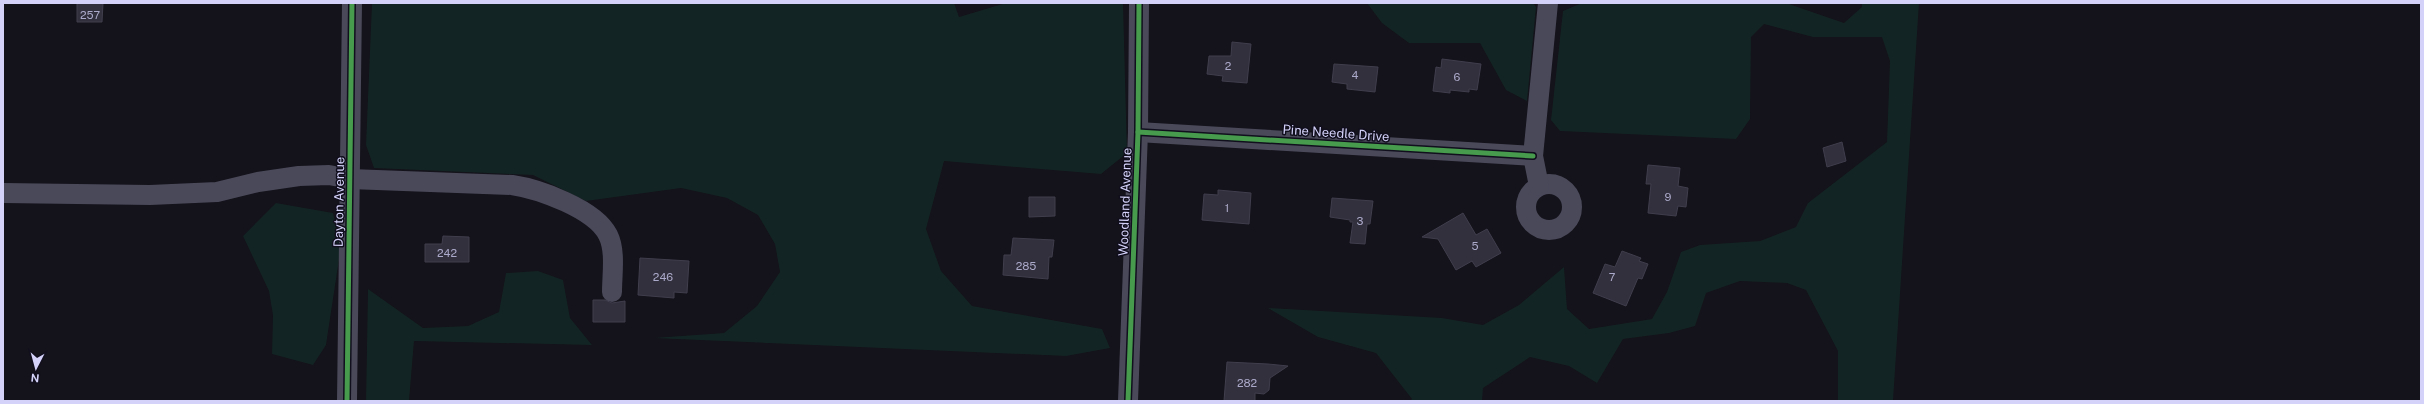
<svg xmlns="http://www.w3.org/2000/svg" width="2424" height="404" font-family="'Public Sans',sans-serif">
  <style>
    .green { fill: #132424 }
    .building { fill: #32303d; stroke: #403e4d }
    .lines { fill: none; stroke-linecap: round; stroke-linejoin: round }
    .minor { stroke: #49495a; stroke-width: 20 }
    .cycleway-casing { stroke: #110f1e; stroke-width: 8 }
    .cycleway { stroke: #469c4c; stroke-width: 5 }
    .labels { text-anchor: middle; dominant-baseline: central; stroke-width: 3; stroke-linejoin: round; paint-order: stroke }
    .number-label { font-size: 11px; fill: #acaaca }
    .street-label { font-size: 13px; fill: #d4d2f9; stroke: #110f1e }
  </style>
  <rect width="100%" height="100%" fill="#14121a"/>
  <g class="green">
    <path d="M372,3H954L959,17L1006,3H1123L1127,153L1101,174L944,161L926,229L941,271L972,306L1102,329L1110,348L1066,356L653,338L724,333L757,306L780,272L775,244L758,215L727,198L681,188L586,201L533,175L374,168L366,145Z"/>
    <path d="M1367,3H1533L1536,7L1527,101L1506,90L1480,43H1409L1382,23Z"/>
    <path d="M1582,3H1786L1844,23L1862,7V3H1919L1893,401H1838V351L1806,290L1787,283L1740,281L1706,293L1695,326L1669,333L1623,339L1597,383L1569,366L1530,357L1483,388L1482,401H1410L1412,399L1376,353L1318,337L1268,308L1442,318L1483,325L1519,305L1564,267L1567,309L1589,329L1652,319L1667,292L1681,252L1700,245L1760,241L1796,227L1808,203L1887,142L1890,61L1882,37H1813L1764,24L1751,37L1750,119L1736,139L1560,131L1551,120L1563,11Z"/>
    <path d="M276,203L333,213L341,246L326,345L313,365L272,354L273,315L269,291L243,236Z"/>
    <path d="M538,271L563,280L570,318L592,345L414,341L409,401H366L368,289L423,328L468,326L499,312L506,273Z"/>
  </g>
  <g class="building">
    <path d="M77,3H103L102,22H77Z"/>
    <path d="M1232,42L1251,44L1247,83L1222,81L1223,76L1207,74L1209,56H1231Z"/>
    <path d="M1442,59L1481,64L1477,90L1469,89V92L1450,90V93L1433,91L1436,67L1441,68Z"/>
    <path d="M1334,64L1378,67L1375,92L1347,89V84L1332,82Z"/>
    <path d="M1842,142L1846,161L1827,167L1823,148Z"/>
    <path d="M1648,165L1680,168L1678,186L1688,188L1686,207L1678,206L1676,216L1648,213L1651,184H1646Z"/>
    <path d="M1218,190L1251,193L1249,224L1202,220L1204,194L1218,195Z"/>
    <path d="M1029,197H1055V216L1029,217Z"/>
    <path d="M1332,198L1373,201L1370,224H1367L1365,244L1350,243L1353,222H1350V220L1330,217Z"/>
    <path d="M1463,213L1476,235L1487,229L1501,253L1476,267L1472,261L1456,270L1438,239L1422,237Z"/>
    <path d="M443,236L469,237V262H425V244H442Z"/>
    <path d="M1013,238L1054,240L1052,257H1049L1048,279L1003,275L1004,255H1011Z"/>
    <path d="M1622,251L1641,258L1639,261L1648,264L1642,279L1638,278L1626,306L1593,293L1605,264L1615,267Z"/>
    <path d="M640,258L689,261L687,293L674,292V298L638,295Z"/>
    <path d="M593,300H605L612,303L625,301V322H593Z"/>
    <path d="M1227,362L1268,364L1288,366L1270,378L1269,390L1264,394L1255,393V401H1224Z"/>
  </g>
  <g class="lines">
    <g class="minor">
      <path d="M1138,132L1533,156"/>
      <circle cx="1549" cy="207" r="23"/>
      <path d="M1539,186L1533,156L1548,3"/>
      <path d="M3,193L150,195L217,192L258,182L299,176L329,175L350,179L512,185C539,189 595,209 608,235C616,251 612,274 612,292"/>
      <path d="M347,401L352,3"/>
      <path d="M1128,401L1138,132L1139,3"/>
    </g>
    <defs>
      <g id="cycleway">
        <path d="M1138,132L1533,156"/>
        <path d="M347,401L352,3"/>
        <path d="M1128,401L1138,132L1139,3"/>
      </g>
    </defs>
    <use href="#cycleway" class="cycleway-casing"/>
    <use href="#cycleway" class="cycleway"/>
  </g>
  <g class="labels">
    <g class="number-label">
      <text x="90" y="15">257</text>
      <text x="1228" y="66">2</text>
      <text x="1355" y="75">4</text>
      <text x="1457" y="77">6</text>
      <text x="1668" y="197">9</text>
      <text x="1227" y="208">1</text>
      <text x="1360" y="221">3</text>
      <text x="1475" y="246">5</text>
      <text x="447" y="253">242</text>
      <text x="1026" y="266">285</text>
      <text x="663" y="277">246</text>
      <text x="1612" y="277">7</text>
      <text x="1247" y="383">282</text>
    </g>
    <g class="street-label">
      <text transform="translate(1336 133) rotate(4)">Pine Needle Drive</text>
      <text transform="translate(339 202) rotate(-89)">Dayton Avenue</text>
      <text transform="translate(1125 202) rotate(-88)">Woodland Avenue</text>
    </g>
  </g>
  <rect width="2424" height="404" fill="none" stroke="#d4d2f9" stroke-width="8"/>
  <g transform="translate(36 368) rotate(186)" stroke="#110f1e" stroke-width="3" paint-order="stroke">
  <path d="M0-3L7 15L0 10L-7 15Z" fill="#d4d2f9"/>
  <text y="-6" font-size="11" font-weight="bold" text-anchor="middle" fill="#d4d2f9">N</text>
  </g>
</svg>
